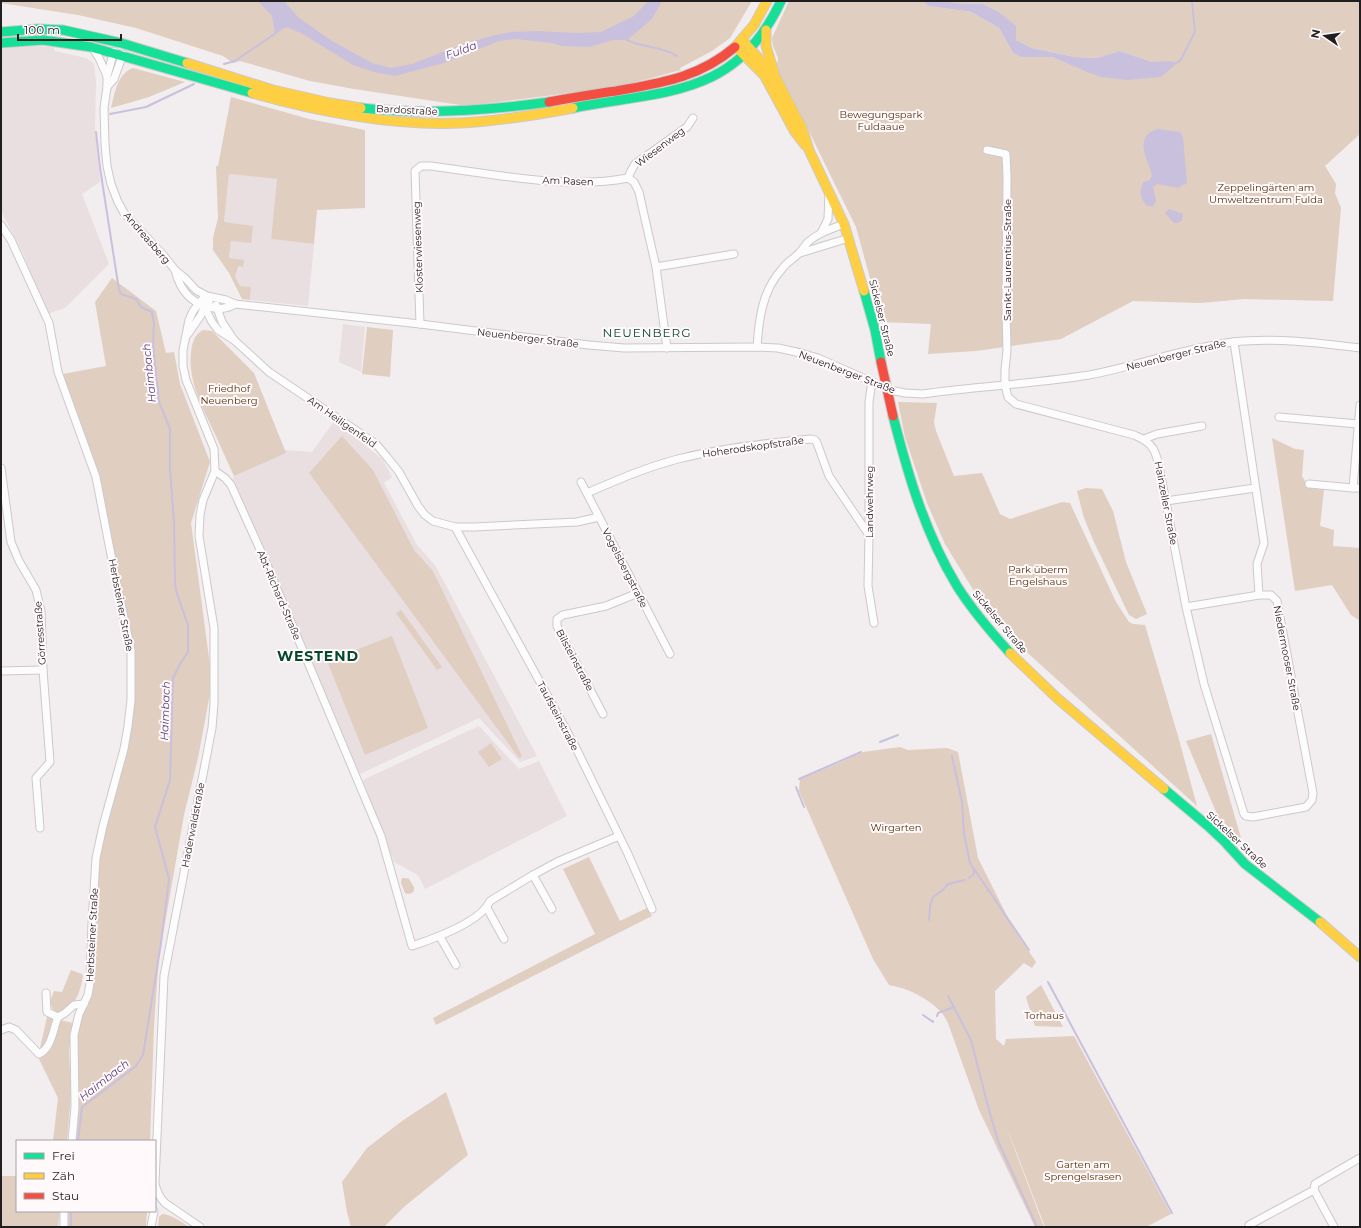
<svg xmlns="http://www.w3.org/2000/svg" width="1361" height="1228" font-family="Montserrat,sans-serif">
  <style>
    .built { fill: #e9dee0 }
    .green { fill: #e0cec1 }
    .water { fill: #c9c0dd }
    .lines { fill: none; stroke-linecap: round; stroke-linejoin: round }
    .stream { stroke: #c9c0dd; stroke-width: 2 }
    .street-casing { stroke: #ccc9ca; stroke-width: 9 }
    .fast-casing { stroke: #ccc9ca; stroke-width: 11 }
    .slow-casing { stroke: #ccc9ca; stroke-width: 11 }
    .jam-casing { stroke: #ccc9ca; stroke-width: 11 }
    .street { stroke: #fdfcfc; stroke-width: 7 }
    .fast { stroke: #16e098; stroke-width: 9 }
    .slow { stroke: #ffcf43; stroke-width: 9 }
    .jam { stroke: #f24e42; stroke-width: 9 }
    .jam-bridge-casing { stroke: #ccc9ca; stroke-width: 11; stroke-linecap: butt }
    .jam-bridge { stroke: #f24e42; stroke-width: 9 }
    .labels { text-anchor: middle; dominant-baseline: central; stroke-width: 4; stroke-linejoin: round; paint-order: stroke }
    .street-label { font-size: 10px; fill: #201e1e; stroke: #fff9fb }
    .park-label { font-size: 10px; fill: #57340b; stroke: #fff9fb }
    .water-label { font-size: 11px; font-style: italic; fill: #59467e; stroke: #fff9fb }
    .quarter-label { font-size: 12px; letter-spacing: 1px; fill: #05492d; stroke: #fff9fb }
    .district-label { font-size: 14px; font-weight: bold; letter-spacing: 1px; fill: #05492d; stroke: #fff9fb }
  </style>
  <rect width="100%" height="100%" fill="#f2edee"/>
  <g class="built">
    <path d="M33,46L53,47L55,51L86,58L94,64L96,83L95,127L100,182L82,194L109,264L65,308L47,314L23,253L1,211V49Z"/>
    <path d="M229,174L277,179L271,239L314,244L308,306L250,300L251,287L240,286L235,276L240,266L229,258L231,241L224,222Z"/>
    <path d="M343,324L365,327L361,372L339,362Z"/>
    <path d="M335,420L383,460L392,477L384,483L417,545L435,565L537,756L520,762L479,718L360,774L233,501L231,484L234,476L285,450L312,452Z"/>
    <path d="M479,726L519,769L539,761L567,816L425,889L418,875L394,862L363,780Z"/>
  </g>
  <g class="green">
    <path d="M1,1H752L730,38L712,51L680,68L681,70L618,87L467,106L354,89L310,81L240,61L233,63L223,56L136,28L78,15L1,3Z"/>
    <path d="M789,1H923L928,6L971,12L999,28L1013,53L1021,57H1052L1084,71L1152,62L1120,51L1096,58L1075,57L1032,48L1016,40L1015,26L999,12L983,4L953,3L948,1H1360V134L1325,166L1336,184L1335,193L1341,208L1333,301L1244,299L1201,303L1133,301L1061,339L976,351L928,354L931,324L882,322L856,227L792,97L780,77L777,65L778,58L773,46L772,38Z"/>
    <path d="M133,68L185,82L149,97L111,108C115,93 117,74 133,68Z"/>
    <path d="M231,97L309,119L365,130V208L317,210L314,244L271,239L277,179L229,174L224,222L253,226L251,243L231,241L229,258L244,260L243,267L239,266L235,276L240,286L251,287L250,300L242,299L229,273L213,250V238L218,218L216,166H218Z"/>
    <path d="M112,278L156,311L166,353L174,352L180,384L210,462L191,523L211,673V688L198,758L184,815L159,957L154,1025L150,1141H71L76,1029L87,983L97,868L125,735L130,689L127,640L98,477L63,374L106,366L95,302Z"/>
    <path d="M367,327L393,330L390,377L362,374Z"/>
    <path d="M203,330L212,331L254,373L286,453L234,476C227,461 221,447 214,432C202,406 188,381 191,353C192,343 194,335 203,330Z"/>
    <path d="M898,402L937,403L934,422L936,431L954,476L982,473L1000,514L1010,519L1062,502L1070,503L1116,602L1129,622L1133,624L1145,625L1178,736L1197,806L1020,646L977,596L945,544L927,503L905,437Z"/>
    <path d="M342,436L373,470L414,550L433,571L522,756L519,758L309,473Z"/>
    <path d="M1272,438L1295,449L1304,450L1302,476L1309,488L1324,490L1320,526L1334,530L1333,546L1360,548V621L1351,615L1332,585L1295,591Z"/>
    <path d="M1086,488L1102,489L1113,511L1126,562L1147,614L1136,619L1129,615L1094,542L1084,518L1077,491Z"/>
    <path d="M401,610L442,667L437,670L396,613Z"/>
    <path d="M392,636L428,728L365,755L327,661Z"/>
    <path d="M1211,734L1243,845L1222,826L1186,741Z"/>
    <path d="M491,743L502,759L489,767L478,752Z"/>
    <path d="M900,747L908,750L947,748L958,752L978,858L1012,926L1036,962L1032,968L1024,963L995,991L996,1039L1004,1046L1006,1039L1074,1036L1171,1214L1146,1227H1045L1006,1125L1016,1153L1044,1227H1035L979,1110L948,1023C945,1018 943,1013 939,1010C926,997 907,988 889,985L873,959L799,791L800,779L839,763L863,752Z"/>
    <path d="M589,857L620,921L647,908L652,916L436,1025L433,1018L595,934L563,869Z"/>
    <path d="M402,878H405L409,879L414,887V891C411,894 408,895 405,893L401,883Z"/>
    <path d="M71,970L82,974L83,976C79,996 77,1002 60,1014L53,1010L50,1002L54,991L62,992Z"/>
    <path d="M1041,985L1063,1027L1035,1026L1026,997Z"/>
    <path d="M47,1017L73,1023L69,1050L71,1095L67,1141H53L58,1098L38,1057Z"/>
    <path d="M446,1092L468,1155L405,1206L384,1227H351L347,1212L342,1182L367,1148L402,1121Z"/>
    <path d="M1,1176H17V1211H60L58,1227H1Z"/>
    <path d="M65,1211H147L146,1227H65Z"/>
    <path d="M162,1214C172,1215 180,1221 189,1227H158L159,1217Z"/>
  </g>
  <g class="water">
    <path d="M258,1H284L299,18L332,41L372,63L391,68L412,64L453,48L487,37L510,32L538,31L577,33L601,32L634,16L648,1H662L652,19L627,40H613L589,47L562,46L551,43L516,39L499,41L444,63L395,76L374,72L353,65L301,33L286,27L275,34L272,16Z"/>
    <path d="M923,1H948L953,3L983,4L999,12L1016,26V40L1032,48L1075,57L1096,58L1120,51L1152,62L1170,61L1177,63L1161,77L1128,80L1101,77L1084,71L1052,57H1021L1013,53L999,28L971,12L928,6Z"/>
    <path d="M1158,129L1180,132L1183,137L1187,184L1182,185L1179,188L1157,184L1153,187L1156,201L1153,206H1147C1140,198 1139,193 1143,182L1149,181L1152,176C1150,163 1136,144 1149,133C1151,131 1155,130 1158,129Z"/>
    <path d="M1169,209L1183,214L1182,220L1178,223H1174L1165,213Z"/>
  </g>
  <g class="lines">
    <g class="stream">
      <path d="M626,38L627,40C643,48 662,46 677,56"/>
      <path d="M1176,63L1180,61L1195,32L1192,1"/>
      <path d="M224,64L235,61L276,33"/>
      <path d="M110,114L146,107L194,84"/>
      <path d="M880,742L898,735"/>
      <path d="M952,756L962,802L964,834L970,863L1029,950"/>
      <path d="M799,779L861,752"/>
      <path d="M796,787L804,807"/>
      <path d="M969,878L974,874V869"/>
      <path d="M929,920L930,906L933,897L943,890L948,884L965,880"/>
      <path d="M1048,982L1172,1213"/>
      <path d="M948,996L971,1040L989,1110L998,1141L1037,1227"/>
      <path d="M923,1015L933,1022V1021"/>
      <path d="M937,1016L938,1013L954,1007"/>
      <path d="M78,1141L82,1107L136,1066L143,1055L161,943L169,879L155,827L170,780L173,678L180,664L188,652V625L176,591L175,581L174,523L170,468V429L159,402L153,346L154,323L152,312L141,307L136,299L121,294L119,290L100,168L96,132"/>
      <path d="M71,1211V1227"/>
    </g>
    <defs>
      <g id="street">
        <path d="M92,47L99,58L107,76"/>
        <path d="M114,51L107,76V87L104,108L105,144L107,166L111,184L118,202L124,213L164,256L175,270L186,279L196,290L207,296L226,300L235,304L420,324L589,345L624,348L757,347L778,348L801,353L818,358L890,390L905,393L923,394C978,386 1034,384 1089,375C1137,366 1184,348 1233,342C1273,337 1320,343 1360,348"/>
        <path d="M107,87L114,79L123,54"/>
        <path d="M987,150L1006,154L1007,176L1006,309L1007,350L1005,370V385L1008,397L1016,404L1134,435C1154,443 1156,451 1160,471L1186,607L1204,684L1244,814L1246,816L1253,817L1306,807L1312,800L1313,793L1277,601L1271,595H1259L1186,607"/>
        <path d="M628,178L631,171L635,164L687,127L693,118"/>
        <path d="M1,225L11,240L49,323L58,372L96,477L116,581L131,650V700L128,726L124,749L103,826L96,858L92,923L90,983L88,995L79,1014L74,1035L75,1107L72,1141"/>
        <path d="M821,233L828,219L829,193"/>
        <path d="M800,253L849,238"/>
        <path d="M656,267L734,254"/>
        <path d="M175,270C180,291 192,305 214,308C221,309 229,308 235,304"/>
        <path d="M210,297L207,312L212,322L218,330L234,340L269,372L376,444L387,457L399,472L418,506L425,515L433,521L455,527H474L577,522L599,517"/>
        <path d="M216,305L222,322L234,340"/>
        <path d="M420,324L415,171L421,166H431C494,174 567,190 628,178L634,182L639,192L645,219L656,267L667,348"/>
        <path d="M188,334L201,315L206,303"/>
        <path d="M1234,342L1264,543L1257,564L1259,595"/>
        <path d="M757,347C759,319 762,291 782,269C787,262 795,258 800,252C803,249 805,245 808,242C818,233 831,229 844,224"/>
        <path d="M872,381L869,402V535L868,586L874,623"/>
        <path d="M1360,405L1353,488H1360"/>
        <path d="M1279,417L1358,424"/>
        <path d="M1144,439L1157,434L1202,426"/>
        <path d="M1,468L11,542L19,561L36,590L41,611L43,670L50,762L36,778L40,828"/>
        <path d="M215,471L225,478L231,485L267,565L381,836L412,946C433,939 481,922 490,901L533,875L557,862L619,836"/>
        <path d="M581,482L670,654"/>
        <path d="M1309,484L1353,488"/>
        <path d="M587,493C617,480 647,467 678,459C721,448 766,443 811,439L815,440L817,443L829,476L869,535"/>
        <path d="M1166,501L1255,488"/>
        <path d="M455,527L575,746L628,854L652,909"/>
        <path d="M1,671L43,670"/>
        <path d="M603,714L557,626V619L563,615L606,606L638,593"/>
        <path d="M533,875L552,909"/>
        <path d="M487,908L504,939"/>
        <path d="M440,937L456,965"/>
        <path d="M46,993L47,1012L58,1017"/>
        <path d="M1,1030L9,1027L16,1030L39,1054C52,1048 53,1029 58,1017L65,1013L74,1005L84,1004"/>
        <path d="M155,1182L164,976L212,728L214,704V628L199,536L200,515L203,500L215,471L214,449L186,380L183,366V350L189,320L193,311L205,296"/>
        <path d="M155,1184C157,1192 159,1197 165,1203L200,1227"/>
        <path d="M64,1227V1211"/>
        <path d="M151,1227L154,1211"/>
        <path d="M1250,1227L1249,1225L1314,1190"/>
        <path d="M1334,1227L1314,1190L1315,1184L1360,1158"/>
      </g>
      <g id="fast">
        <path d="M1,32L38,29L63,30L121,43L187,63"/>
        <path d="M1,43L43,40L91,47L252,93"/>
        <path d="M361,108C425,115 486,111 549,102"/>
        <path d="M573,108C664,90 736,98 781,1"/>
        <path d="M864,291L875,330L881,362"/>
        <path d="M893,416C908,475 925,533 957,586C972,610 991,632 1010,653"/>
        <path d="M1164,789L1208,826L1224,841L1245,864L1320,922"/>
      </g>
      <g id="slow">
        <path d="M766,30V46L774,72"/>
        <path d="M746,44L776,78L802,128L809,150L844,224L864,291"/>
        <path d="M735,47L754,25L767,1"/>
        <path d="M740,51L764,75L795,132L805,145"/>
        <path d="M187,63L273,90L330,103L361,108"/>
        <path d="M252,93C319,112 391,126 461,123C499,121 536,115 573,108"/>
        <path d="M1010,653L1057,698L1164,789"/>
        <path d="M1320,922L1360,957"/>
      </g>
      <path id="jam" d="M549,102C571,98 593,94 616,91C660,83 699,78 735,47"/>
    </defs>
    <use href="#street" class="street-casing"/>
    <use href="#fast" class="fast-casing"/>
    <use href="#slow" class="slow-casing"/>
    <use href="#jam" class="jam-casing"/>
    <use href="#street" class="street"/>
    <use href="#fast" class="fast"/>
    <use href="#slow" class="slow"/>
    <use href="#jam" class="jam"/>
    <defs>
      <path id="jam-bridge" d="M881,362L893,416"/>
    </defs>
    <use href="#jam-bridge" class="jam-bridge-casing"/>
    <use href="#jam-bridge" class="jam-bridge"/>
  </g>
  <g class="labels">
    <g class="street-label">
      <text transform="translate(407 110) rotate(3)">Bardostraße</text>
      <text transform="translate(660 147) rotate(-37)">Wiesenweg</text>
      <text transform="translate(568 181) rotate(2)">Am Rasen</text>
      <text transform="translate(147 238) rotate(49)">Andreasberg</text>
      <text transform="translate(418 247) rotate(-92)">Klosterwiesenweg</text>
      <text transform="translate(1007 260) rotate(-90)">Sankt-Laurentius-Straße</text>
      <text transform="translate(882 318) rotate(76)">Sickelser Straße</text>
      <text transform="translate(528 338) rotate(7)">Neuenberger Straße</text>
      <text transform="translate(1176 355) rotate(-14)">Neuenberger Straße</text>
      <text transform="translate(847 372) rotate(21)">Neuenberger Straße</text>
      <text transform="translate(342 422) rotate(35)">Am Heiligenfeld</text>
      <text transform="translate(753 447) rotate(-8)">Hoherodskopfstraße</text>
      <text transform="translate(869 502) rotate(-90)">Landwehrweg</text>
      <text transform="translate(1166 503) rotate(79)">Hainzeller Straße</text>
      <text transform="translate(625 568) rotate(63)">Vogelsbergstraße</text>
      <text transform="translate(279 595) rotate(67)">Abt-Richard-Straße</text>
      <text transform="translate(121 605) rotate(79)">Herbsteiner Straße</text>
      <text transform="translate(1000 622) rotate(50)">Sickelser Straße</text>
      <text transform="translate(40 633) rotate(-94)">Görresstraße</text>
      <text transform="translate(1287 658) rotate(79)">Niedermooser Straße</text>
      <text transform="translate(575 660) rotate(62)">Bilsteinstraße</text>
      <text transform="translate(558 716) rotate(62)">Taufsteinstraße</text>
      <text transform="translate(193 825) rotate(-79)">Haderwaldstraße</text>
      <text transform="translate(1237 840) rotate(43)">Sickelser Straße</text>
      <text transform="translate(92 935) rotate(-87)">Herbsteiner Straße</text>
    </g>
    <g class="park-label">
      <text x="881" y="114">Bewegungspark<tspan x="881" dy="12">Fuldaaue</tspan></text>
      <text x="1266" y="187">Zeppelingärten am<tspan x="1266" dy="12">Umweltzentrum Fulda</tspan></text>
      <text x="229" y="388">Friedhof<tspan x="229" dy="12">Neuenberg</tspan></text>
      <text x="1038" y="569">Park überm<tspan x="1038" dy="12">Engelshaus</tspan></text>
      <text x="896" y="827">Wirgarten</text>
      <text x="1044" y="1015">Torhaus</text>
      <text x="1083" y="1164">Garten am<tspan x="1083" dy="12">Sprengelsrasen</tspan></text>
    </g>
    <g class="water-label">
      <text transform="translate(461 50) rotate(-20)">Fulda</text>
      <text transform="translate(149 373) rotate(-96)">Haimbach</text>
      <text transform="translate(165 711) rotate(-88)">Haimbach</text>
      <text transform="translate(104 1080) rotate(-38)">Haimbach</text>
    </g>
    <g class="quarter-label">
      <text x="647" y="332">NEUENBERG</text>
    </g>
    <g class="district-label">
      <text x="318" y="656">WESTEND</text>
    </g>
  </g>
  <rect width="1361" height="1228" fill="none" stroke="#201e1e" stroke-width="4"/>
  <rect x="16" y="1140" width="140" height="72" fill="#fff9fb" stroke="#a6a1a3"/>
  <rect x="24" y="1153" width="20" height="6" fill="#16e098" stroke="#a6a1a3"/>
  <text x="52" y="1160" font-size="12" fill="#201e1e">Frei</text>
  <rect x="24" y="1173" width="20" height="6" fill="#ffcf43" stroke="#a6a1a3"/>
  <text x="52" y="1180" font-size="12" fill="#201e1e">Zäh</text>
  <rect x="24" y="1193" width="20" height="6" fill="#f24e42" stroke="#a6a1a3"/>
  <text x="52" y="1200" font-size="12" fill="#201e1e">Stau</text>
  <g transform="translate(1325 36) rotate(283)" stroke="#fff9fb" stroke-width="3" paint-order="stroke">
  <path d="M0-3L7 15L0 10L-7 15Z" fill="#201e1e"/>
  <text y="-6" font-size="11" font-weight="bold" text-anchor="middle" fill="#201e1e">N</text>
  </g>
  <path d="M18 34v6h103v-6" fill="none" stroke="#201e1e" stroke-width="2"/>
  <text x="24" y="34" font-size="12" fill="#201e1e" stroke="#fff9fb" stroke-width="3" paint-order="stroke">100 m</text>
</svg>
